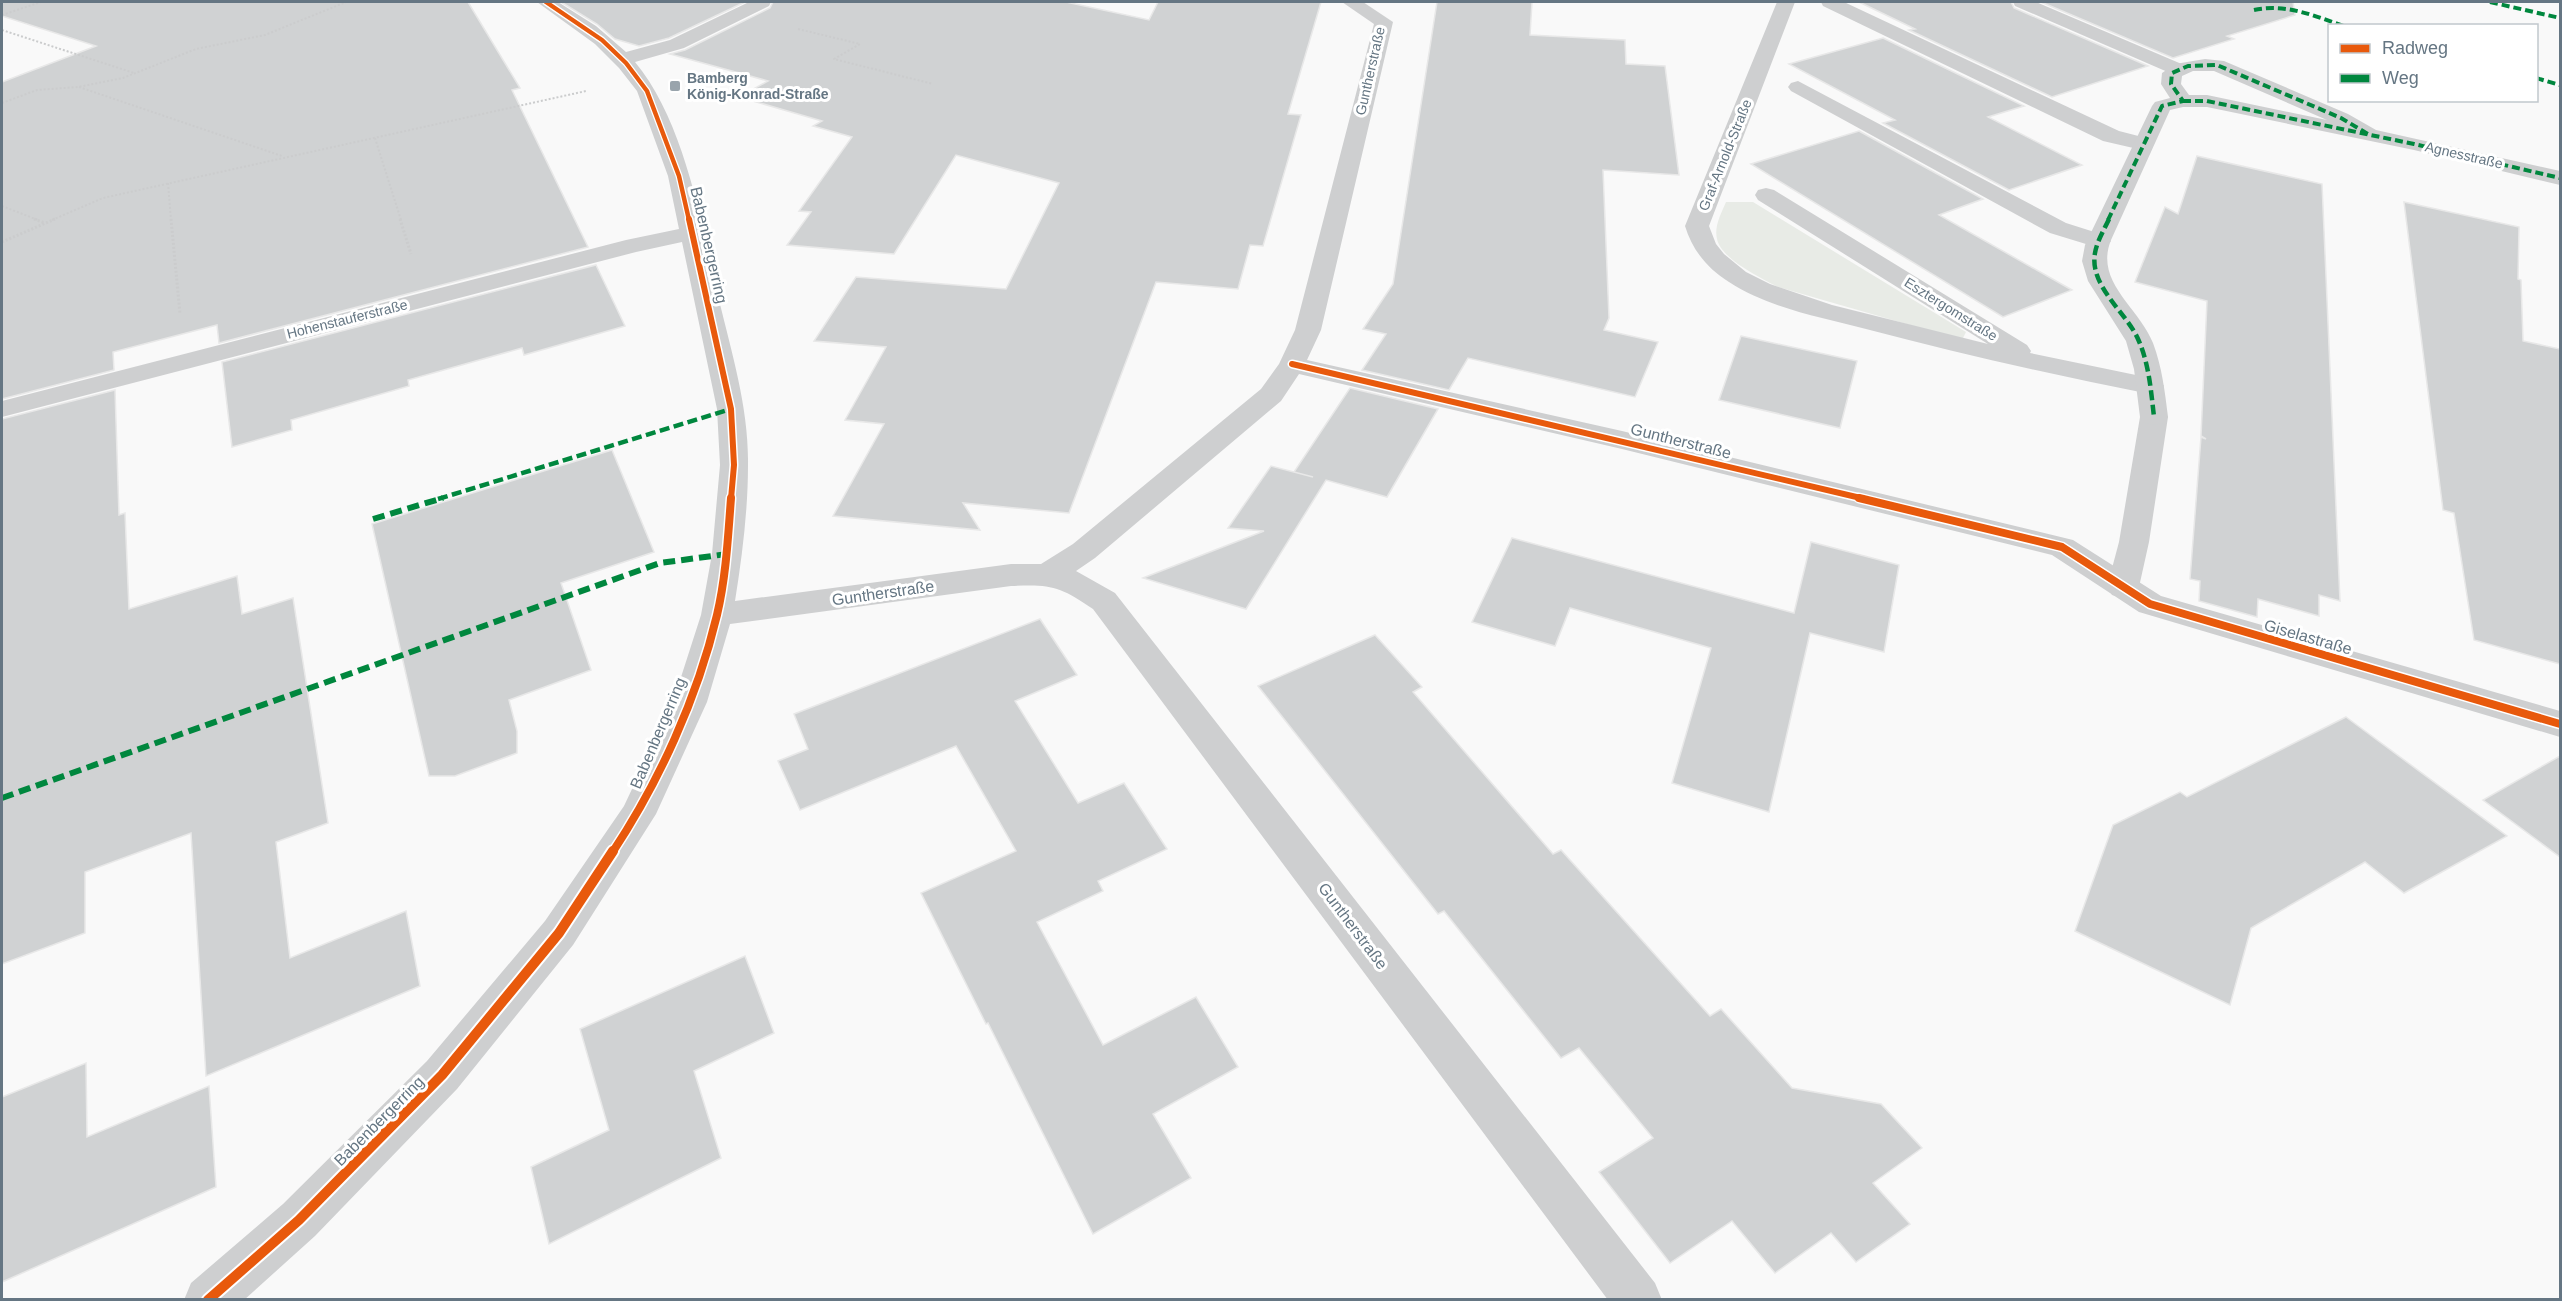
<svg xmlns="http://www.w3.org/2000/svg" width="2562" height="1301" font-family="Arial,sans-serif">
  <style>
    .green { fill: #e8ebe6 }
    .building { fill: #d0d2d3; stroke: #e8e8e8; stroke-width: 1.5 }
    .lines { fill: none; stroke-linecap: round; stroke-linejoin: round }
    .path-far1 { stroke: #cbcccd; stroke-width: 2; stroke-dasharray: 2 2; stroke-linecap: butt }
    .path { stroke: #cbcccd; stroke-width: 3; stroke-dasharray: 2 2; stroke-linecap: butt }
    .lane { fill: #cecfd0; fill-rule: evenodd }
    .street { fill: #cecfd0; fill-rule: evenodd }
    .quiet-far2 { stroke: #00873e; stroke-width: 4; stroke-dasharray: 8 4; stroke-linecap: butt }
    .quiet-far1 { stroke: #00873e; stroke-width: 4.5; stroke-dasharray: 10 4.5; stroke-linecap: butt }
    .quiet { stroke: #00873e; stroke-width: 6; stroke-dasharray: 12 6; stroke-linecap: butt }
    .cycleway-far3-casing { stroke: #fff; stroke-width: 7 }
    .cycleway-far2-casing { stroke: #fff; stroke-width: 9 }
    .cycleway-far1-casing { stroke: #fff; stroke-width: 11 }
    .cycleway-casing { stroke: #fff; stroke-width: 14 }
    .cycleway-far3 { stroke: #e8590c; stroke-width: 4.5 }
    .cycleway-far2 { stroke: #e8590c; stroke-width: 6 }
    .cycleway-far1 { stroke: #e8590c; stroke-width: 8 }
    .cycleway { stroke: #e8590c; stroke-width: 10 }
    .poi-dot { fill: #99a4ac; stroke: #fff; stroke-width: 2 }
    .labels { text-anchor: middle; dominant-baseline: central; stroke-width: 6; stroke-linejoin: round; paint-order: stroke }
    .far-street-label { font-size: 14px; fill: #657683; stroke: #fff }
    .far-poi-label { font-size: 14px; font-weight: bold; fill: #657683; stroke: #fff; text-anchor: start }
    .street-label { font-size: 16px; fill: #657683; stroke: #fff }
  </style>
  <rect width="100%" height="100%" fill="#f9f9f9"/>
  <path class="green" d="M1726,202H1753L1966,332L1962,340L1778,287C1761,278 1721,259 1717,239C1714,226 1721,214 1726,202Z"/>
  <g class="building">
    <path d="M2,2H468L520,88L512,90L588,247L219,343L217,325L113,352L114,370L2,399V82L96,46L2,16Z"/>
    <path d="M561,2H745L669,38L639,46L615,39L597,24Z"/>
    <path d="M773,2H1066L1149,20L1158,2H1321L1288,114L1301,115L1263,246L1250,245L1238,289L1156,282L1069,513L963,503L980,530L833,516L884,424L845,420L886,347L814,341L856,277L1006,289L1059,183L956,155L894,254L787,245L811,212L799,211L852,137L813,126L822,121L739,97L768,81L670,54L685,50L770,8Z"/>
    <path d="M1437,2H1532L1530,35L1625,40L1626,64L1665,66L1679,175L1603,170L1609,318L1604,330L1658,342L1635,397L1468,358L1449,390L1362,370L1386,334L1363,329L1393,284Z"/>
    <path d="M1859,2H2011L2014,8L2148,66L2052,97L1909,30L1915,29Z"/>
    <path d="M2041,2H2293L2295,15L2227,36L2234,39L2173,58Z"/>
    <path d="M1883,38L2024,106L1988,117L2082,165L2009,190L1883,123L1895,120L1789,64Z"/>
    <path d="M1859,131L1983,199L1939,215L2072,290L2003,317L1751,164Z"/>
    <path d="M2197,156L2322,184L2340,601L2319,595V616L2258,599L2257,617L2199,601L2200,581L2190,579L2201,437L2206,439L2201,436L2207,301L2135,282L2165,207L2178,214Z"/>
    <path d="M2404,202L2519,227L2518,279L2521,280L2523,341L2560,349V664L2474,640L2454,513L2443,510Z"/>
    <path d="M596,265L625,326L524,355L522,348L408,380L409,386L291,420L292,430L232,447L222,362Z"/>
    <path d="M1741,336L1857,361L1840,428L1719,400Z"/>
    <path d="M1350,388L1438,409L1387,497L1326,480L1246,609L1143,578L1264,531L1228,528L1271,466L1313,477L1294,472Z"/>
    <path d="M115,390L119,515L125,513L129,609L237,576L242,614L293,598L328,823L276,842L290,958L406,911L420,986L206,1076L191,833L85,872V933L2,964V419Z"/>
    <path d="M612,450L654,552L561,583L591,670L509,700L517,731V753L455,776H429L372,524Z"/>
    <path d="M1512,538L1794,613L1811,542L1899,565L1884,652L1810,633L1769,812L1672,783L1711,648L1570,608L1555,646L1472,622Z"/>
    <path d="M1040,619L1077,675L1015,701L1078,803L1124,783L1167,849L1098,881L1103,891L1037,922L1103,1045L1196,997L1238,1067L1153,1114L1191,1178L1093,1234L988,1023L986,1024L921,893L1016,851L956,746L800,810L778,761L808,749L794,714Z"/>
    <path d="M1375,635L1422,687L1413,692L1553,854L1561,850L1710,1016L1721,1009L1792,1088L1881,1104L1922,1148L1873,1183L1910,1224L1856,1262L1831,1233L1775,1273L1732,1221L1670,1263L1599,1172L1653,1138L1579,1048L1561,1058L1444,911L1438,914L1258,686Z"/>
    <path d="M2346,717L2507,836L2404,893L2365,862L2251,928L2230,1005L2075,931L2113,825L2180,792L2187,797Z"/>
    <path d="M2560,756V857L2483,800Z"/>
    <path d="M745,956L774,1033L694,1071L721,1158L549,1244L531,1167L609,1130L580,1029Z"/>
    <path d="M86,1063L87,1137L209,1086L216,1187L2,1282V1097Z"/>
  </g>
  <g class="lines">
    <g class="path-far1">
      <path d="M2,15L41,2"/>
      <path d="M798,29L860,44L834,59L933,84"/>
      <path d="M2,30L134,73"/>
      <path d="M79,87L282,156"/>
      <path d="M2,103L37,90L78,87L123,78L196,49L265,35L346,2"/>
      <path d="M375,138L401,220"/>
      <path d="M168,183L171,220"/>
      <path d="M2,206L38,220"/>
      <path d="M52,220L103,198L586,91"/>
    </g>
    <g class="path">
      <path d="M34,219L45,223"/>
      <path d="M171,219L180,314"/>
      <path d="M400,219L411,254"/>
      <path d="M2,242L55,219"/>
    </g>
    <g class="lane">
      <path d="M1777,2H1795L1709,226L1716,244L1724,254L1746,272L1770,284L1832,305L1988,344L1758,200L1755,195L1758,190L1766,188L1774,190L2027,345L2031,351L2030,353L2160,380L2164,386L2160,392L2150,394C2055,375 1960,354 1866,329C1820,317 1769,308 1729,282C1708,269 1692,250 1685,226Z"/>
      <path d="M1821,2H1844L2119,131L2150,139L2153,144L2150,149L2142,150L2103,141L1823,6Z"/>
      <path d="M2013,2H2036L2184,65L2187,69L2184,73H2170L2015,6Z"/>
      <path d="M1798,81L2066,223L2107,236L2111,241L2107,246L2099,248L2050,233L1791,91L1788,87L1791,83Z"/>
      <path d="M2154,409L2164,411L2168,417L2149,542L2139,587L2134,595L2123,598L2112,595L2107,587L2119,542L2140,417L2144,411Z"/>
    </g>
    <g class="street">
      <path d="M537,2H558L596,26L626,52L670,40L749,2H771L769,6L684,48L635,62C685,122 702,226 719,300C732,354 749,409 748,465C748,511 742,557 735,601L1011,564H1041L1073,544L1261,389L1279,364L1295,330L1374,24L1342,2H1363L1393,22L1321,330L1307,360L1622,431L2073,540L2161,596L2560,711V737L2139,612L2052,555L1622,449L1299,374L1281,401L1095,558L1076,571L1115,593L1655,1283L1662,1300H1608L1093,609C1060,586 1050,584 1011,586L730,624L707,702L656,814L573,945L457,1089L315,1236L244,1300H184L191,1283L283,1204L427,1061L545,921L624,806L673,702L701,615L712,554L720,465L717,409L682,242L636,252L2,417V401L626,240L679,229L668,176L637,91L619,68L595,44Z"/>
      <path d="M2205,59L2224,61L2348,114L2376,130L2560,171V185L2414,150L2207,107H2183L2170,110L2111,240C2094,282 2139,307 2153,343C2162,367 2165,392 2168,417L2164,423L2154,425L2144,423L2140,417L2134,369L2126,341L2088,281L2082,261L2085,245L2152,106L2155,102L2170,98L2161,84L2162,73L2175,64ZM2214,71L2327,120L2207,95H2189L2181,84L2182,76L2193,71Z"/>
    </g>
    <g class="quiet-far2">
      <path d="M2490,2L2560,18"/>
      <path d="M2254,10C2286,3 2314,16 2344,26"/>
      <path d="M2536,78L2560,85"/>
      <path d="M2183,101H2207L2414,144L2560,178"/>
      <path d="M2108,220L2162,106L2183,101L2171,84L2172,73L2188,66L2217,65L2341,118L2368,134"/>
    </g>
    <g class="quiet-far1">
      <path d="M2109,219C2104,230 2097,241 2095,253C2089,286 2126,312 2138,339C2149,363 2151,391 2154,417"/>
      <path d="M438,499L731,409"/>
    </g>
    <g class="quiet">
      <path d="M373,519L443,498"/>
      <path d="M2,798L660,563L727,554"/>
    </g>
    <defs>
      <path id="cycleway-far3" d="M546,2L602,40L626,63L647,91L679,176L689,220"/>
      <g id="cycleway-far2">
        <path d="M689,219L731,409L734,465L731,499"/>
        <path d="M1292,364L1865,499"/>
      </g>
      <g id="cycleway-far1">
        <path d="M1859,498L2062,547L2150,604L2560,724"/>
        <path d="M612,853C659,782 697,699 717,615C726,577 728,537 731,498"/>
      </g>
      <path id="cycleway" d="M208,1300L299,1220L442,1075L559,933L613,851"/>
    </defs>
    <use href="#cycleway-far3" class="cycleway-far3-casing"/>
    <use href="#cycleway-far2" class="cycleway-far2-casing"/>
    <use href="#cycleway-far1" class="cycleway-far1-casing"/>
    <use href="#cycleway" class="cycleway-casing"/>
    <use href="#cycleway-far3" class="cycleway-far3"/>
    <use href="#cycleway-far2" class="cycleway-far2"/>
    <use href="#cycleway-far1" class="cycleway-far1"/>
    <use href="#cycleway" class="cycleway"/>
  </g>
  <rect class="poi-dot" x="669" y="80" width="12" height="12" rx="3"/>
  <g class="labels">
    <g class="far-street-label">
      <text transform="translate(1370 71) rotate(-77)">Guntherstraße</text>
      <text transform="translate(1725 155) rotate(-68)">Graf-Arnold-Straße</text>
      <text transform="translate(2464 155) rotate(13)">Agnesstraße</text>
      <text transform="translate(1951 309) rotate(32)">Esztergomstraße</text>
      <text transform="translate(347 319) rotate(-14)">Hohenstauferstraße</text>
    </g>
    <g class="far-poi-label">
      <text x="687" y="78">Bamberg<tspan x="687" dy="16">König-Konrad-Straße</tspan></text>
    </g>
    <g class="street-label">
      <text transform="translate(709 245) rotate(77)">Babenbergerring</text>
      <text transform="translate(1681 441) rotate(14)">Guntherstraße</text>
      <text transform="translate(883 593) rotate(-8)">Guntherstraße</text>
      <text transform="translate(2308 637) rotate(16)">Giselastraße</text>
      <text transform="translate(658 733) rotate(-67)">Babenbergerring</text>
      <text transform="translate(1353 926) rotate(53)">Guntherstraße</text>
      <text transform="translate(379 1121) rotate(-45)">Babenbergerring</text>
    </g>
  </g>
  <rect width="2562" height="1301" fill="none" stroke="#657683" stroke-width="6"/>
  <rect x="2328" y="24" width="210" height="78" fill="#ffffff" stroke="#c1c8cd" stroke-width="1.5"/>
  <rect x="2340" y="44" width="30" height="9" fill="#e8590c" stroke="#c1c8cd" stroke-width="1.5"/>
  <text x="2382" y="54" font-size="18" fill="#657683">Radweg</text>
  <rect x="2340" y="74" width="30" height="9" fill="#00873e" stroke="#c1c8cd" stroke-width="1.5"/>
  <text x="2382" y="84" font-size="18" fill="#657683">Weg</text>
</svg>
